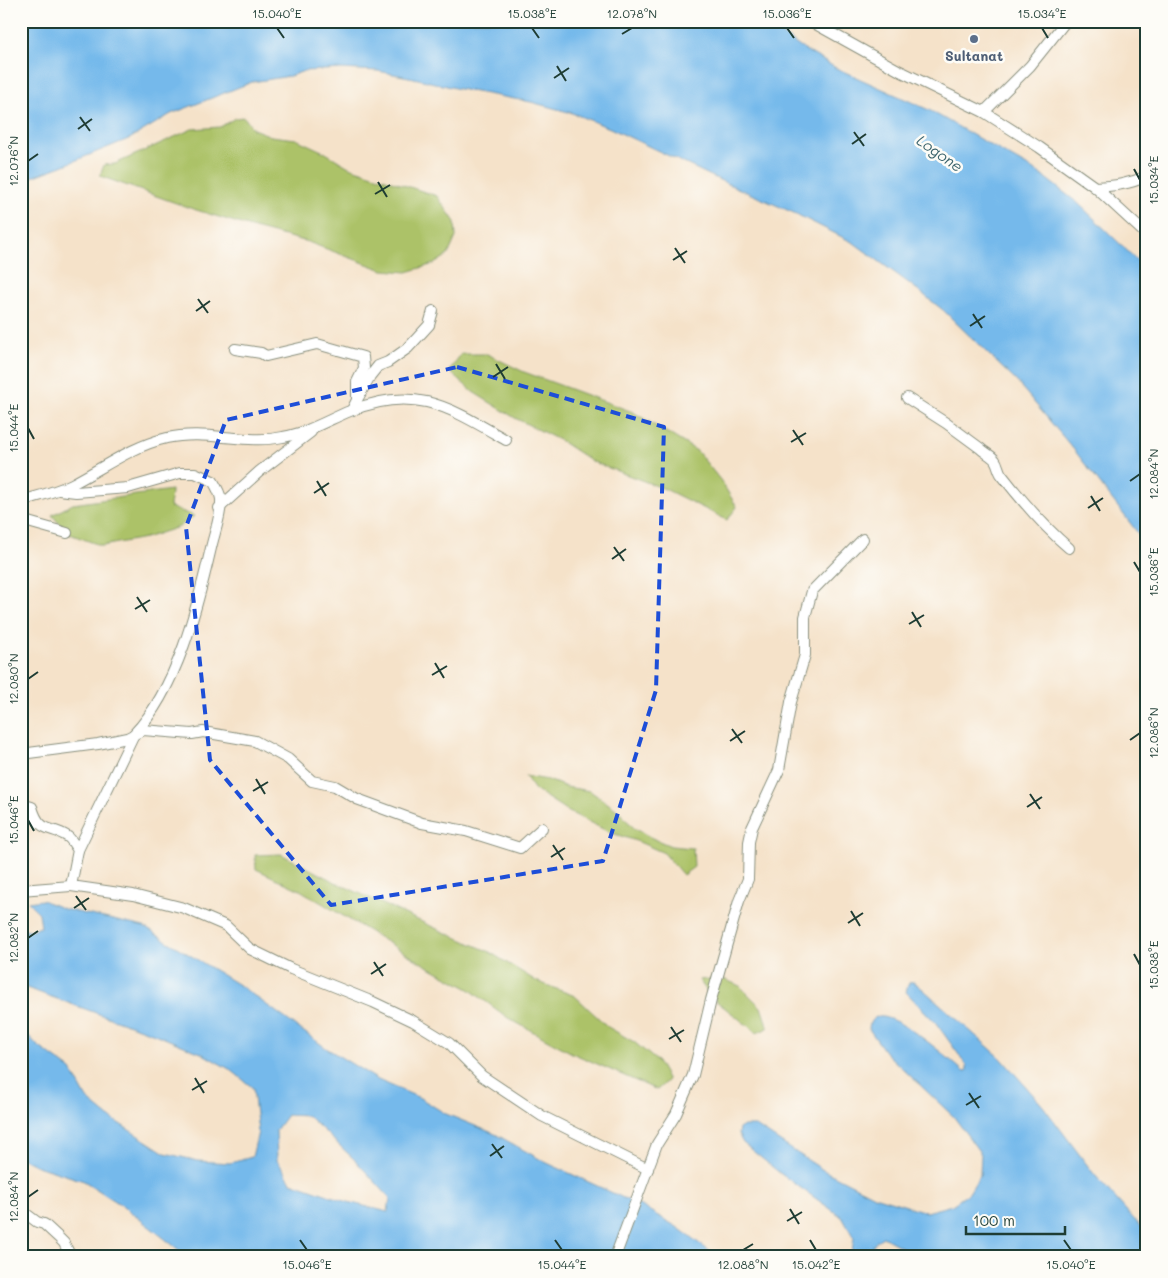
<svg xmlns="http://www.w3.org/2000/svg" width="1168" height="1278" font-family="Mali,sans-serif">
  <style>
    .green { fill: #acc267; stroke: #66804e }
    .water { fill: #75b9eb; stroke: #4a7b90; fill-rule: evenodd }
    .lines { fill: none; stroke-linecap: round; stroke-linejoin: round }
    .minor-casing { stroke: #8a907e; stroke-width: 12 }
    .minor { stroke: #fff; stroke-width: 10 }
    .marked { fill: none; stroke: #1d4ed8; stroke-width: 4; stroke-dasharray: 10 6; stroke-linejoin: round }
    .ticks { fill: none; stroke: #1f3d34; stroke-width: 2 }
    .service-dot { fill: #5c6f8a; stroke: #fdfcf7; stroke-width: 2 }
    .labels { text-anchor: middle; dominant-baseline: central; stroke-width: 5; stroke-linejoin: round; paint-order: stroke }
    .service-label { font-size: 14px; font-weight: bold; fill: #4e5e75; stroke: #fdfcf7 }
    .water-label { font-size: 15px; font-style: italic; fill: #39626b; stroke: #fdfcf7 }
    .neatline { fill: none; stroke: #1f3d34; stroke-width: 2 }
    .ticks-label { font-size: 12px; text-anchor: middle; fill: #1f3d34 }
  </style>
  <rect width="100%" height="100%" fill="#fdfcf7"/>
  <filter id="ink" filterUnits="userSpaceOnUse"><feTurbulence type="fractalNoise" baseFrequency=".02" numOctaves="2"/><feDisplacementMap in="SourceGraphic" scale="10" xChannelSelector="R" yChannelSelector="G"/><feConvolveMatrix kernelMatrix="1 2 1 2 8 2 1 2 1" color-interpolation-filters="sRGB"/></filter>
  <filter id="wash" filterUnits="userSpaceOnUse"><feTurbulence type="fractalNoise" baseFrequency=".0096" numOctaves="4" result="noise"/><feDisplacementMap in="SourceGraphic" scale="20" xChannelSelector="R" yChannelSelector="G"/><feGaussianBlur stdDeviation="1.12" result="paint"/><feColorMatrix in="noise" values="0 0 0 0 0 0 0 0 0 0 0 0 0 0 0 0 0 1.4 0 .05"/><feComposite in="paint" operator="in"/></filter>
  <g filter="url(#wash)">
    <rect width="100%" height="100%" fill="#f5e2c9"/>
    <g class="green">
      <path d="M244,117L253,129L271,136L296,139L324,152L349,167L437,196L455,222L456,237L448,255L434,264L407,272L383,270L308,242L254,228L190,208L100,176L104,165L115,164L192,129L220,127L235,118Z"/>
      <path d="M461,354H487L524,372L633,412L697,451L721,481L737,507L727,520L665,489L593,462L561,441L515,418L473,392L449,371Z"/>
      <path d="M171,490L170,507L194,516L179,527L145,538L102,546L67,533L52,515L73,504Z"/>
      <path d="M525,776L548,780L566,787L590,791L616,809L634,828L652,838L671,846L693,848L694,867L683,875L664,853L639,842L609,832L569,812L535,790Z"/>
      <path d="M281,854L337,883L446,933L488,951L536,981L575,996L608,1027L634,1042L657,1061L668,1080L657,1090L572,1053L508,1018L469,989L427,966L300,890L256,869L255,855Z"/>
      <path d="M721,978L740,986L761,1007L768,1028L757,1033L711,997L699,980Z"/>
    </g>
    <g class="water">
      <path d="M21,21H764L800,47L836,68L929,110L1039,173L1079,204L1147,270V545L1075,451L1017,382L943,310L910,284L854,243L794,213L726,183L610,128L572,113L531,102L459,89L414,78L378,71L342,69L304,71L290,76L252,82L204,101L171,114L131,138L62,166L21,181Z"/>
      <path d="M42,900L64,909L144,927L242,987L326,1048L378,1080L420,1098L446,1114L495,1134L545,1162L643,1207L677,1227L712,1253L725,1257H188L123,1206L84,1181L37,1166L21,1158V1028L38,1046L71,1070L87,1099L109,1117L165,1153L198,1161L230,1163L252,1157L258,1132L253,1088L231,1070L201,1053L152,1033L21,986V929L28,931L41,927L39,913L28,902ZM287,1115L308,1116L355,1160L390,1198L388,1212L348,1202L291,1182L277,1160L276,1130Z"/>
      <path d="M910,982H914L925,991L1001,1058L1043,1106L1094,1174L1147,1234V1257H920L883,1237C874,1242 872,1247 868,1257H851L854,1238L842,1217L781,1174L743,1143L738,1134L739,1129L744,1126H756L823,1170L874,1196L926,1212L952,1205L969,1193L980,1175L981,1154L954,1117L886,1053L869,1029C871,988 954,1063 964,1072L967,1071V1066L936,1023L906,992L908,985Z"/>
    </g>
  </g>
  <g filter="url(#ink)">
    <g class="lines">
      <defs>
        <g id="minor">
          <path d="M810,21L900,71L984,112L1039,147L1095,187L1147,235"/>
          <path d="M984,112L1030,66L1066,21"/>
          <path d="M1095,187C1114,186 1130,184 1147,176"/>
          <path d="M235,349L261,353L266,356L317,344L363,357L364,368L357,382V400L352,410"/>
          <path d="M358,398L370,376L378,366L388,362L408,348L429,325L433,311"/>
          <path d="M907,398L946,423L980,448C985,453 991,455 995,460C998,464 998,469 1001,474C1022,501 1043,526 1069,548"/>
          <path d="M59,490L76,492L128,488L180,473H195L213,481C216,486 220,493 221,499C222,513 214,534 211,548C197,608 177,689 134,734L78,850"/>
          <path d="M21,501C38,496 56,492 72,484C103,468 132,446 167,438C206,429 245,445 283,437C307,433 328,420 350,411C416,384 450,408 506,440"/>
          <path d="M219,508L260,471L311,432"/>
          <path d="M21,520L67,533"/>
          <path d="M21,754L98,744L127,738L143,730L192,734L203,732L255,741L288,759L312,781L335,786L357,799L422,823L466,831L520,848L542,828"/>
          <path d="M21,804L32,807C40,835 51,825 68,837C72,840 75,846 78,850L71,886L133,895L184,908L226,926L250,949L291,969L373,1002L413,1021L449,1043L482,1076L542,1116L648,1169"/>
          <path d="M21,890L71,886"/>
          <path d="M21,1210L37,1222L44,1224L58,1237L64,1243L71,1257"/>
          <path d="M21,1256L22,1257"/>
          <path d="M615,1257L657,1144L676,1114L693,1075L711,1000L739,901L748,879L749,842L752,828L779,770L791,702L805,655V617L812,591L863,539"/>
        </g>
      </defs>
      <use href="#minor" class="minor-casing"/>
      <use href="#minor" class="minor"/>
    </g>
  </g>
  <path class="marked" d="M457,367L664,427L656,690L603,861L331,905L210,760L186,527L226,420Z"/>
  <path class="ticks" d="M277,28L284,38M532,28L539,38M787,28L794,38M1042,28L1048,38M622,34L632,28M557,66L566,81M554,78L569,68M80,117L90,131M78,129L92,119M854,132L864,146M852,144L866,134M28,161L38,154M1134,169L1140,180M378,182L387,197M375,194L390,185M675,248L685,263M673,260L687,251M198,299L208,313M196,311L210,301M973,314L982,328M970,326L985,316M496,364L505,379M493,377L508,367M28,428L34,439M793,430L803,445M791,442L806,433M317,481L326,496M1130,481L1140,474M314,493L329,483M1091,496L1100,511M1088,508L1103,498M614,547L624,561M612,559L626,549M1134,562L1140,572M137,597L147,612M135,609L150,600M912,612L921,627M909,624L924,615M435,663L444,678M432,675L447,666M28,679L38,672M732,729L742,743M1130,740L1140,733M730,741L745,731M256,779L265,794M253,791L268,782M1030,794L1040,809M1027,807L1042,797M28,820L34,831M553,845L563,860M551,857L565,848M76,896L86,910M74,908L89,898M851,911L860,926M848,923L863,913M28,938L38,931M1134,954L1140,965M374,962L383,976M371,974L386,964M671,1027L681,1042M669,1039L684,1030M195,1078L204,1093M192,1090L207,1081M969,1093L979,1108M966,1105L981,1096M492,1144L502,1158M490,1156L504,1146M28,1197L38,1190M790,1209L799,1224M787,1221L802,1212M300,1240L307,1250M555,1240L562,1250M810,1240L816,1250M1064,1240L1071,1250M743,1250L753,1244"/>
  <circle class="service-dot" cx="974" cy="39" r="5"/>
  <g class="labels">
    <g class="service-label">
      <text x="974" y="55">Sultanat</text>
    </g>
    <g class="water-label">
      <text transform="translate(940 153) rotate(35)">Logone</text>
    </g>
  </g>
  <rect width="1168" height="1278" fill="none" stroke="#fdfcf7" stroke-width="55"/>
  <path d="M966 1226v8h99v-8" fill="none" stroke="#1f3d34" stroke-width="2.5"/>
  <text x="973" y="1226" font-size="15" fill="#1f3d34" stroke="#fdfcf7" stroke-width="4" paint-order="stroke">100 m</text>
  <rect x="28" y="28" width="1112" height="1222" class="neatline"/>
  <g class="ticks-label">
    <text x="277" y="18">15.040°E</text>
    <text x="532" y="18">15.038°E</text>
    <text x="632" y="18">12.078°N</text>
    <text x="787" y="18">15.036°E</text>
    <text x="1042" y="18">15.034°E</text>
    <text transform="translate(14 161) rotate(-90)" y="4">12.076°N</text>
    <text transform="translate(1154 180) rotate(-90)" y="4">15.034°E</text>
    <text transform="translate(14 428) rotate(-90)" y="4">15.044°E</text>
    <text transform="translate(1154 474) rotate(-90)" y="4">12.084°N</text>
    <text transform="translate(1154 572) rotate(-90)" y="4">15.036°E</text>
    <text transform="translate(14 679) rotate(-90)" y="4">12.080°N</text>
    <text transform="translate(1154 733) rotate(-90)" y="4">12.086°N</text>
    <text transform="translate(14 820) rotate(-90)" y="4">15.046°E</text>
    <text transform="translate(14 938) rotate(-90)" y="4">12.082°N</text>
    <text transform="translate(1154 965) rotate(-90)" y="4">15.038°E</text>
    <text transform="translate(14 1197) rotate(-90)" y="4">12.084°N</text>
    <text x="307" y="1269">15.046°E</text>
    <text x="562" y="1269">15.044°E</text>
    <text x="743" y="1269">12.088°N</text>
    <text x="816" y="1269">15.042°E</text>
    <text x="1071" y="1269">15.040°E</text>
  </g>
</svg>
